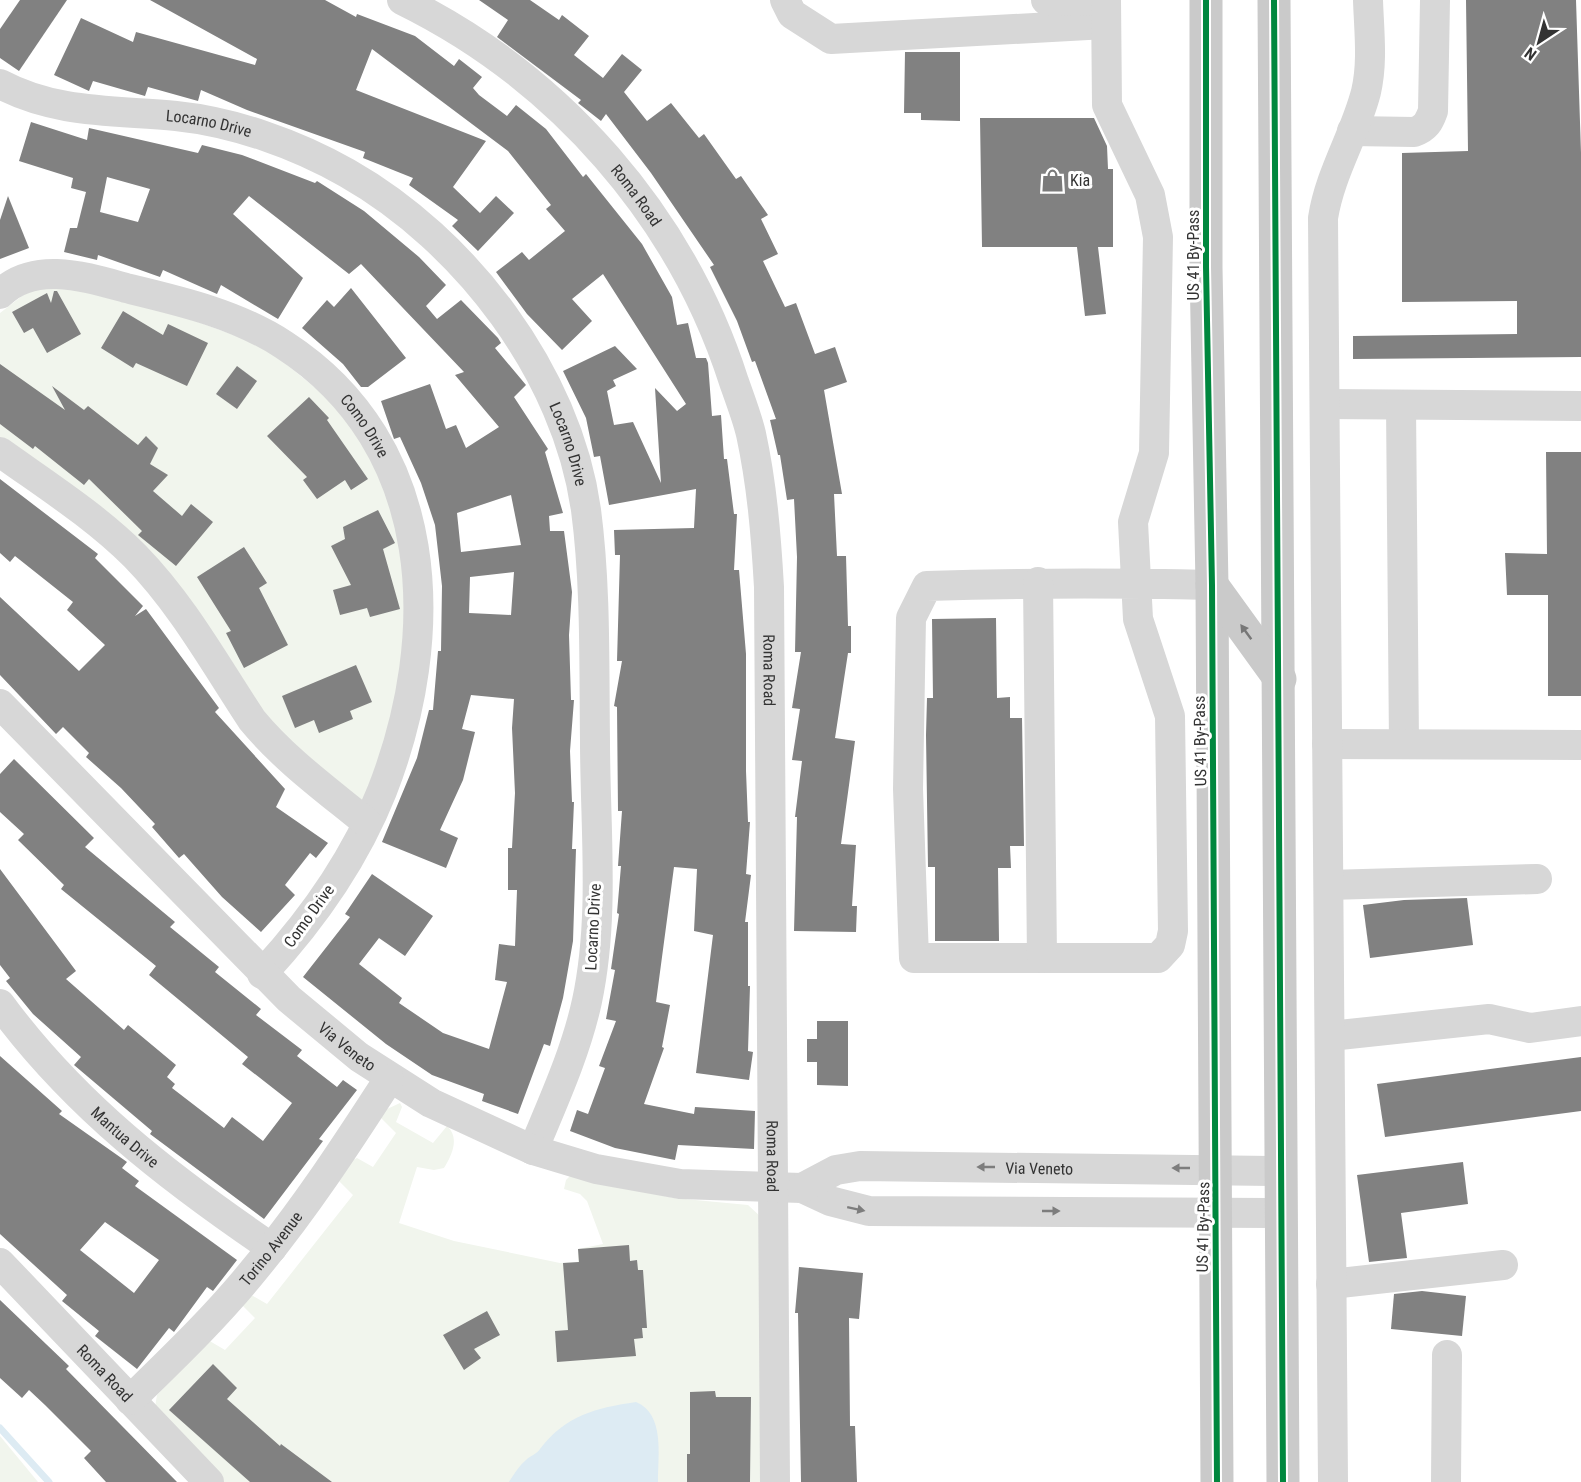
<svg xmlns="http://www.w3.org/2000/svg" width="1581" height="1482" font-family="'Roboto Condensed',sans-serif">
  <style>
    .green { fill: #f1f5ed }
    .water { fill: #ddebf3 }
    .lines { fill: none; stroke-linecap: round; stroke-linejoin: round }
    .stream { stroke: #ddebf3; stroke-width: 7 }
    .building { fill: #818181; fill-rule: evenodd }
    .minor { stroke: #d7d7d7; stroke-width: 30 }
    .major { stroke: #cacaca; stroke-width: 33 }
    .cycleway-casing { stroke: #fff; stroke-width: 10 }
    .cycleway { stroke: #00873e; stroke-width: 6 }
    .oneway { fill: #777 }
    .oneway2 { fill: #7d7d7d }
    .labels { text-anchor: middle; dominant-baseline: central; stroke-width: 6; stroke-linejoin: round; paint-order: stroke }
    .street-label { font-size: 16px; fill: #333; stroke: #fff }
    .poi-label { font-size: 16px; fill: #333; stroke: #fff; text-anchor: start }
  </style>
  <rect width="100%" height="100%" fill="#fff"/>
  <g class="green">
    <path d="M62,286L167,311L264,346L335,404L360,435L387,487L408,566L404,676L373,791L360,801L293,752L213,644L0,441V313L31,289Z"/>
    <path d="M400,1103L402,1107L396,1122L433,1143L447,1126C460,1138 452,1155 444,1168L434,1170L417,1167L399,1223L454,1241L560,1263L578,1262V1249L603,1244L587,1201L580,1194L564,1189L566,1180L570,1176L674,1198L748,1205L761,1217L765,1482H223L155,1407L157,1395L208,1340L225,1350L255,1318L241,1304L248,1293L267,1304L353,1195L339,1181L353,1160L357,1158L373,1167L396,1133L380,1117L385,1110Z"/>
    <path d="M0,1436L38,1482H0Z"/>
  </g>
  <path class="water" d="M636,1402C665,1414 658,1455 658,1482H509C514,1474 519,1466 526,1460C530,1456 537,1454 540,1449C566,1415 596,1408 636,1402Z"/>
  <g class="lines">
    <path class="stream" d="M0,1428L49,1482"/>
  </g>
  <g class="building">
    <path d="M20,0H67L19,71L0,58V29Z"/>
    <path d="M150,0H325L356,17L357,14L415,36L454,66L459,59L482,77L473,88L479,95L507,116L516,105L546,129L583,177L586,174L642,244L672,297L677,325L688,323L696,358H706L708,363L712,416L721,415L724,459H727L734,514H737L734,570H739L746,654V771L748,822H750L746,874L751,875L745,922H748V986H750L748,1051L753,1052L749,1080L696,1073L713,935L694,931L697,869L674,867L656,1002L670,1005L662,1047L664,1048L644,1104L694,1114L695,1107L755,1111L754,1149L678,1145L675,1160L615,1148L570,1131L577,1110L588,1114L605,1068L599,1066L616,1021L606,1019L615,970L611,969L619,914L617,913L621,866H618L622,811H618L617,707L614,706L622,661H617L620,555H615L614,530L694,528L696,489L609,505L600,456L594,457L586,418L563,371L615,346L637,369L613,380L616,386L607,391L614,425L633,422L661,483L655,388L677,411L686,404L603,274L572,299L592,321L562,350L527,314L496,272L522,252L529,260L565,231L546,209L551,205L508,151L372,49L356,90L486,141L453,187L480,213L496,196L514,213L478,251L452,226L458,220L409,185L413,178L363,158L365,152L247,110L201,90L198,101L148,87L145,96L93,81L89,91L54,75L81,18L133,42L136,32L255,65L257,59Z"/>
    <path d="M479,0H530L559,20L562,15L589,36L574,55L603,78L622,54L642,70L624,92L647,121L671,103L699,138L704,134L736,179L741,176L768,215L761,219L778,254L763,261L785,307L796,303L815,354L835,347L847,382L824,390L842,494H834L837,556H846L848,626H851V653H848L835,738L855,741L841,844L856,845L852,906H857L856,932L794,931L797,817H795L802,761L792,760L800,709L792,708L801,652H795L797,557L794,499L787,500L780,455H778L770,420L776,419L755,361L752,362L737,321L710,267L714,265L651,173L606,114L601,121L578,103L581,100L497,37L508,20Z"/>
    <path d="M1466,0H1576L1581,153V357L1353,359V336L1517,334V301L1402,302V153L1468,151Z"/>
    <path d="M905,52H960V121L921,120V113H904Z"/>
    <path d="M980,118H1094L1107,146L1108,169H1113V247H1098L1106,314L1085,316L1077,247H982Z"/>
    <path d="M31,122L87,140L89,128L198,153L202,145L242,155L315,183L317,181L364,211L419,257L446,285L426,306L437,319L461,300L498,338L501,343L495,348L526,385L514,397L548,449L545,452L563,513L549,516L550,531H564L572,592L569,635L571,700H574L570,751L572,802H574L572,849H576L573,941L563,998L550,1046L544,1044L518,1114L482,1101L484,1094L432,1075L386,1044L303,977L350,917L345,914L372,874L433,916L405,956L379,938L359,964L402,998L399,1003L443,1033L489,1049L507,982L495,980L499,944L515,946L517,890H508V848H512L515,793L512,728L514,699L471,695L462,729L475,732L463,780L440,830L458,838L446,868L382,842L417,758L429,710H433L438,651H441L442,586L435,525L421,483L400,437L394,439L381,401L430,384L446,429L456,425L466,448L499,427L455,375L464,372L361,264L349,274L249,196L233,214L303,278L278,319L221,285L217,294L163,270L160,277L98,255L97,260L64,252L70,228H77L86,192L71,188L73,178L19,161ZM107,177L150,189L138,222L100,212ZM511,495L521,545L461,552L457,513ZM514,572L511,615L469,613L470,577Z"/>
    <path d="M8,196L29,248L0,259V220Z"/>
    <path d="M351,288L406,358L368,387H361L343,364L302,328L327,300L334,307Z"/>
    <path d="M54,291H57L81,334L47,353L33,328L24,333L12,312L47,293L51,303Z"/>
    <path d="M123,311L163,335L168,324L208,343L187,386L136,363L133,368L101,348Z"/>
    <path d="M0,364L65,410L52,386L84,410L88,406L138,445L146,436L158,448L150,464L168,475L153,491L182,516L191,504L213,522L176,566L138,535L142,531L89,479L84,485L35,446L33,449L0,424Z"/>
    <path d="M237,366L257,381L237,409L216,394Z"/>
    <path d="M309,397L329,418L327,420L368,479L351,490L345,480L317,499L303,480L307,477L267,436Z"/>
    <path d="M1546,452H1581V696H1548V595H1507L1505,553L1547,554Z"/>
    <path d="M0,479L98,554L95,558L143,606L135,616L146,609L219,708L215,712L285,789L276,807L328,843L316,858L310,853L285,885L295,895L261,932L222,897L184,854L179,858L152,827L155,824L121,788L86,757L89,753L63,727L56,734L0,675V597L79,671L105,645L67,610L73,602L15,556L10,562L0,553Z"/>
    <path d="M378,510L395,543L383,549L400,609L370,617L367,608L340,615L333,590L351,585L331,546L345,539L343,527Z"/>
    <path d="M244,547L267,583L259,588L288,645L244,668L226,633L231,631L197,577Z"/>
    <path d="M996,618L997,698L1010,697V718H1022L1024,846H1010L1011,868H998L999,941H935V867H928L926,735L927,698H933L932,619Z"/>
    <path d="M356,665L372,702L350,711L353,719L319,733L314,720L295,728L282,696Z"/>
    <path d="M14,759L94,838L85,847L175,922L170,927L219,967L215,972L261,1009L256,1015L302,1050L297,1056L337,1087L343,1080L357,1090L319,1139L323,1141L264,1219L150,1134L152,1131L74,1065L81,1057L33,1014L6,981L10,978L0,965V869L76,971L66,979L124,1030L128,1025L176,1065L167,1077L175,1084L172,1088L224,1128L232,1117L263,1141L292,1103L242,1064L248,1057L149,975L156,966L61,889L64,885L18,840L24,834L0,812V774Z"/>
    <path d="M1467,898L1473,945L1370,958L1363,905L1404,900Z"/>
    <path d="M817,1021H848V1086L817,1085V1062H807V1039H817Z"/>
    <path d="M0,1056L62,1111L59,1114L127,1162L122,1168L139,1181L135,1186L237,1260L213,1291L207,1287L174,1332L169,1328L137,1369L95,1336L99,1331L62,1301L67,1295L0,1234ZM105,1222L159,1260L134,1293L80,1250Z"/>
    <path d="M1581,1057V1111L1385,1137L1377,1084Z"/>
    <path d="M1463,1162L1468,1204L1401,1213L1407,1258L1369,1262L1357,1175Z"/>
    <path d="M629,1245L630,1261L637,1260L638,1270H643L647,1328H642L643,1338L634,1339L636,1356L557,1362L555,1331L568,1330L563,1263L579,1262L578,1249Z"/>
    <path d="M799,1267L863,1273L859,1319L849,1318L850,1426H855L857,1482H801L798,1313H795Z"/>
    <path d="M1422,1291L1466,1296L1462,1336L1391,1329L1394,1294Z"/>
    <path d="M0,1300L69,1366L66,1369L177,1482H106L84,1458L91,1451L45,1405L29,1390L22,1398L0,1378Z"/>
    <path d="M487,1311L500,1335L474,1349L481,1358L464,1370L443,1335Z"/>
    <path d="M213,1364L237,1388L227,1399L280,1446L281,1444L332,1482H250L169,1410Z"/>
    <path d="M715,1391L716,1397H751L750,1482H687V1454H690V1392Z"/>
  </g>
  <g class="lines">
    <g class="minor">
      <path id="s1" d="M402,0C559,77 681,216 734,382C740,399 747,417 751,434C762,485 766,535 769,587L775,1482"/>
      <path d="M785,0L792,14L831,39L1106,24"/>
      <path d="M1046,0L1106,1"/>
      <path d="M1106,0L1107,105L1150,195L1158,237L1154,453L1133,522L1138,619L1170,716L1173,931L1170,945L1158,958H914L908,789L911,618L927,586C1022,583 1117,583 1212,585"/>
      <path id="s2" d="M0,84C56,114 115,110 176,116C234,122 296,144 347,173C465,240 567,373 586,510C596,586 594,665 595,741C595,826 605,917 587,1001C576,1052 553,1102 533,1150"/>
      <path d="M1352,131L1414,132C1426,128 1429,122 1433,111L1435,0"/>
      <path id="s3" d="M0,294C34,260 86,277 126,288C180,301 237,314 284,345C438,445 443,635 382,791C355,859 312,920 262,974"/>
      <path d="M1325,404L1581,406"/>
      <path d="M1401,405L1404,744"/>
      <path d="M0,452C46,485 95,516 135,556C182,604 215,664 252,720C285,760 327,790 367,823"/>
      <path d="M1038,582L1042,958"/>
      <path id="s4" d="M0,704L289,999L359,1057L431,1103L533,1150L596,1169L680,1184L802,1188L830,1201L869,1211L1281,1213"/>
      <path d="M1327,744L1581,745"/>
      <path d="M1329,885L1537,879"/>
      <path id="s5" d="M0,1004C74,1105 169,1178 272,1248"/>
      <path d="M1330,1036L1489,1019L1530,1028L1581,1021"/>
      <path id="s6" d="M802,1188L836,1170L860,1166L1281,1171"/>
      <path id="s7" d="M0,1263L209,1482"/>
      <path d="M1331,1284L1503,1265"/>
      <path id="s8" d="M130,1400C173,1358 216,1317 254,1270C304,1210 347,1144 389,1079"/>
      <path d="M1333,1482L1323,218C1330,173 1355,135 1366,92C1373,62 1369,31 1368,0"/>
      <path d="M1446,1482L1447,1355"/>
    </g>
    <g class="major">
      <path d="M1206,0V267L1212,585L1217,1482"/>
      <path d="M1274,0L1283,1482"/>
      <path d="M1212,585L1280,679"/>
    </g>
    <defs>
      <g id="cycleway">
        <path d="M1206,0V267L1212,585L1217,1482"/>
        <path d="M1274,0L1283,1482"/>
      </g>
    </defs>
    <use href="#cycleway" class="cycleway-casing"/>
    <use href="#cycleway" class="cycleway"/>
  </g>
  <defs><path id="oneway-solid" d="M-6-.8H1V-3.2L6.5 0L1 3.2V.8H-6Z" transform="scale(1.5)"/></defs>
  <use class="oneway" href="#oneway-solid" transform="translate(1246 632) rotate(-126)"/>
  <g class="oneway2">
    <use href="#oneway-solid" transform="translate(986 1167) rotate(-180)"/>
    <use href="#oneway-solid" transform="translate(1181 1168) rotate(-180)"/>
    <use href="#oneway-solid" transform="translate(856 1209) rotate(12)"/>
    <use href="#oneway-solid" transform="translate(1051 1211)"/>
  </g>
  <defs>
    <symbol id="shop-bare" viewBox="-9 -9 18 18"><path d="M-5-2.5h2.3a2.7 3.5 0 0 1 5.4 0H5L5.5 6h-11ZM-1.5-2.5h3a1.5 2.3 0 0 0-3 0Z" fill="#7a7a7a" stroke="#fff" stroke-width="2.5" paint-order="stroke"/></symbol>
  </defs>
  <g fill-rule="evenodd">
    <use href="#shop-bare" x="1036" y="164" width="33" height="33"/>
  </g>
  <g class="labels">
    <g class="street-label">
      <text stroke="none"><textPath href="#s2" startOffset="214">Locarno Drive</textPath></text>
      <text stroke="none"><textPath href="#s1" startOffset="308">Roma Road</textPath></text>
      <text transform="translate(1193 255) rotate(-90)">US 41 By-Pass</text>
      <text stroke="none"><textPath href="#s3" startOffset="417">Como Drive</textPath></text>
      <text stroke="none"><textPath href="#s2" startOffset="720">Locarno Drive</textPath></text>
      <text stroke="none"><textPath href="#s1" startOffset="812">Roma Road</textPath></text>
      <text transform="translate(1200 741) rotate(-91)">US 41 By-Pass</text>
      <text transform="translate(309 916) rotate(-54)">Como Drive</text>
      <text transform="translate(593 927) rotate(-87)">Locarno Drive</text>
      <text stroke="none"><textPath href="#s4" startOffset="488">Via Veneto</textPath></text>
      <text stroke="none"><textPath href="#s5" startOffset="183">Mantua Drive</textPath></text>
      <text stroke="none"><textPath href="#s1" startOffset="1298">Roma Road</textPath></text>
      <text stroke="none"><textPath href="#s6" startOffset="242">Via Veneto</textPath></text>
      <text transform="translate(1203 1227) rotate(-89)">US 41 By-Pass</text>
      <text stroke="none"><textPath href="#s8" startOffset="207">Torino Avenue</textPath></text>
      <text stroke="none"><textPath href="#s7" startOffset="152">Roma Road</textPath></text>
    </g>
    <g class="poi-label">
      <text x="1070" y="180">Kia</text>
    </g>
  </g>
  <g transform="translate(1539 42) rotate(216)" stroke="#ffffff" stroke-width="4.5" paint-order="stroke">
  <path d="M0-4.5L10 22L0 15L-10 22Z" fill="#333333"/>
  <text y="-9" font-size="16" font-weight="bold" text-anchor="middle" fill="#333333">N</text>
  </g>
</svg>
